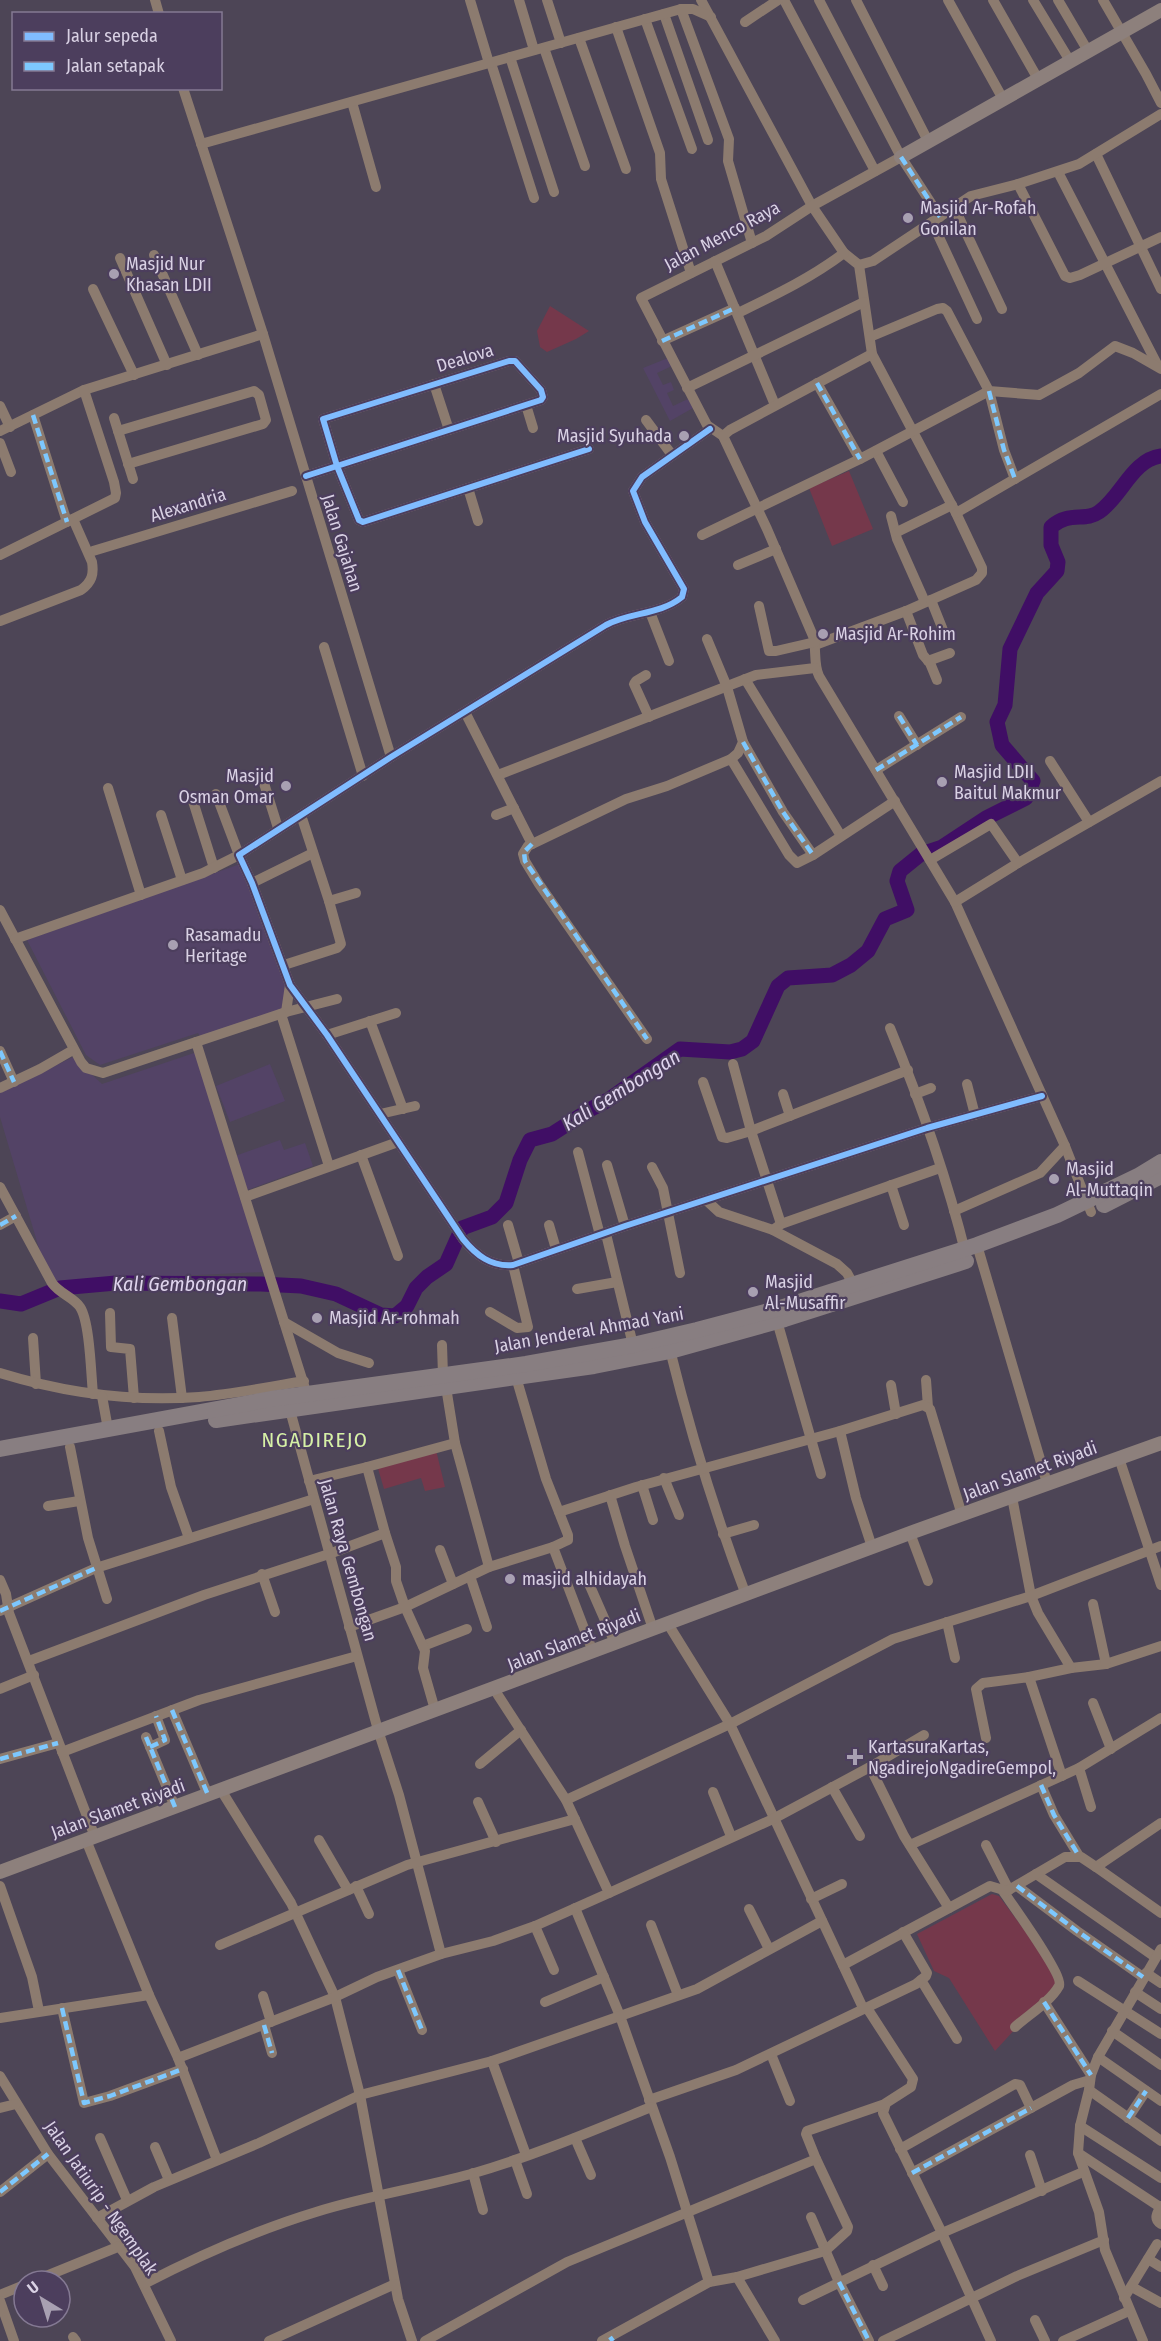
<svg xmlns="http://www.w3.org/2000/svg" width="1161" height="2341" font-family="'Fira Sans Condensed',sans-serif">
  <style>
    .built { fill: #534366 }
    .green { fill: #75384b }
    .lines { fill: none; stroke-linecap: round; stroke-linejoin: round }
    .river { stroke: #400e65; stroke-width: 15 }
    .minor { stroke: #8c7b6f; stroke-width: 10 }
    .major { stroke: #8d807c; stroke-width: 14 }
    .highway { stroke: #887e81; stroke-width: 16 }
    .quiet { stroke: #7dc8fe; stroke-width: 4.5; stroke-dasharray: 9 4.5; stroke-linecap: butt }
    .cycleway-casing { stroke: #4c3e5d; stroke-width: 10 }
    .cycleway { stroke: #80bcff; stroke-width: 6 }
    .poi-dot { fill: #a8a0b2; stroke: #4c3e5d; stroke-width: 2 }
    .labels { text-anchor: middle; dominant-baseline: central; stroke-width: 4.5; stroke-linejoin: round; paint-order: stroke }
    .poi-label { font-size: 18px; fill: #d9d1e4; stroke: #4c3e5d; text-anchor: start }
    .street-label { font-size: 18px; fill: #d9d1e4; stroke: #4c3e5d }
    .water-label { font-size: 20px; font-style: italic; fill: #dfd4ed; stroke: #4c3e5d }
    .quarter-label { font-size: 21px; letter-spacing: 1.5px; fill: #d6f0a6; stroke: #4c3e5d }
  </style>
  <rect width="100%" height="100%" fill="#4d4556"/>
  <g class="built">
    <path d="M668,358L672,366L657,373L663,385L671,382L674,390L667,393L673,406L688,399L693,408L670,421L643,368Z"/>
    <path d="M240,864L291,989L283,1010L202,1039L198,1033L100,1065L86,1055L27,940Z"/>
    <path d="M197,1052L264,1272L49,1282L0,1117V1093L73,1057L102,1084Z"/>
    <path d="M270,1064L285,1101L230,1122L216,1086Z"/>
    <path d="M280,1140L284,1150L305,1143L313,1166L247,1190L235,1156Z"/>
  </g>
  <g class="green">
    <path d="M550,306L589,331L576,339L547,352L540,347L537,331Z"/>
    <path d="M849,471L873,529L832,546L809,488Z"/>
    <path d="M436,1450L445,1487L425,1491L421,1478L384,1489L377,1465Z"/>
    <path d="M992,1894L999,1896L1061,1979L995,2051L949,1978L934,1971L917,1934Z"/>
  </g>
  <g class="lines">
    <path class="river" d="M0,1301L21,1304L60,1288L116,1283L261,1284L301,1286L336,1294L381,1315L395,1316L407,1306L416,1288L427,1277L446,1264L462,1228L492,1217L506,1203L520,1160L530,1140L552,1134L591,1109L608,1100L680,1049L730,1052L742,1049L753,1041L778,986L788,978L832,975L851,965L868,951L885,919L907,910L897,881L900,871L921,854L942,847L986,818L1026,798L1033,781L1002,745L997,722L1005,705L1010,649L1037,593L1057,571L1058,562L1051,545V527C1069,511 1085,522 1099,512C1122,496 1132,460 1161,456"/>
    <g class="minor">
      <path d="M155,0L159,14"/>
      <path d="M470,0L489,63"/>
      <path d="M519,0L534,50"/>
      <path d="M547,0L561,43"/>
      <path d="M701,0L812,206L844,253L859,265L872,354L956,513L982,568V573L976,580L906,611L815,645"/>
      <path d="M784,0L875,171"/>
      <path d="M819,0L901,157L940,217"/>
      <path d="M856,0L928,141"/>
      <path d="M948,0L1003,99"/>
      <path d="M993,0L1038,79"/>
      <path d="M1033,0L1070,61"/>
      <path d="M1058,0L1088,51"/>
      <path d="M1103,0L1146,74L1161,103"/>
      <path d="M681,9L729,139L728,161L752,243"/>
      <path d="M664,14L708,140"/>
      <path d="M645,19L692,149"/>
      <path d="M745,22L778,0"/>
      <path d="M616,27L660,153L661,179L691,273"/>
      <path d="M579,38L626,169"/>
      <path d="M544,48L585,166"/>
      <path d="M510,57L554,192"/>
      <path d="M491,63L534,198"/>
      <path d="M183,88L263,334L391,757"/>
      <path d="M352,102L376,187"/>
      <path d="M201,144L681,9H693L711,17"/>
      <path d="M1096,154L1161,289"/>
      <path d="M901,157L812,206L766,236L641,298L707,425L723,436L767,529L813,636C817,650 813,663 819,676L955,902L1065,1146L1091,1212"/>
      <path d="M1058,172L1158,366"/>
      <path d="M1018,184L1065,276L1070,278L1080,275L1161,237"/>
      <path d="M954,207L1002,309"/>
      <path d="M932,222L977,319"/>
      <path d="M154,255L198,355"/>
      <path d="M120,258L167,365"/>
      <path d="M715,261L775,405"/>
      <path d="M859,265L873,261L971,196L1018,184L1079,164L1161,114"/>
      <path d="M93,289L134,375"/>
      <path d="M738,313C775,295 811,278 844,253"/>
      <path d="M870,337L937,309L943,308L947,311L989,391L1039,395L1079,373L1115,346L1133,353L1161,369"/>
      <path d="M662,341L735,308"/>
      <path d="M817,383L860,459"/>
      <path d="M434,384L449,430"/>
      <path d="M687,388L864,302"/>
      <path d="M526,405L533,428"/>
      <path d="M0,406L10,427"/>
      <path d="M33,415L67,522"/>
      <path d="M114,418L133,479"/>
      <path d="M646,420L672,455"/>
      <path d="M710,429L642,477L633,491L645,522L684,589L682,597C660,615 630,612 606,625L391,757L239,855L252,883L290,985L327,1035L463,1239C476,1255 491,1267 513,1265L625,1226L927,1128L1042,1096"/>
      <path d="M0,431L84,390L263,334"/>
      <path d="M118,431L254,391L259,395L266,420L263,424L128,464"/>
      <path d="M723,436L730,430L872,354"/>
      <path d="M0,443L11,472"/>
      <path d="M876,451L903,502"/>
      <path d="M306,476L337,466L541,400L543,397L541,390L515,361H509L323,419L337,466L359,520L363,522L589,449"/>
      <path d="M468,488L478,521"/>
      <path d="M956,513L1161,394"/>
      <path d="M891,516L897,539L925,602"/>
      <path d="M897,532L952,505"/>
      <path d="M702,535L860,459L989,391L1004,450L1015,479"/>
      <path d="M93,551L292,491"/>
      <path d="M0,555L115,498L116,493L114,482L84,390"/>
      <path d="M738,565L776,549"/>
      <path d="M931,600L943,630"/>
      <path d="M759,606L769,651H776L815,642"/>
      <path d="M906,611L923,655L930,663L937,680"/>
      <path d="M650,612L669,661"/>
      <path d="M0,621L81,590C92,582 94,574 92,562L73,519"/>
      <path d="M324,647L363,776"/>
      <path d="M928,661L950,653"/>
      <path d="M646,675L636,681L634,684L649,717"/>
      <path d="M745,679L841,836"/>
      <path d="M465,712L532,844"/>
      <path d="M899,716L917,745"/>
      <path d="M743,742L783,812L813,855"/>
      <path d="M731,759L789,855L797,863L813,855L895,801"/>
      <path d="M1050,761L1089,822"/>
      <path d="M876,770L961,717"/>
      <path d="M498,775L756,675L815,668"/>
      <path d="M263,780L278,828"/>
      <path d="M108,788L141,895"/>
      <path d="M192,798L214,868"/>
      <path d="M161,815L182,880"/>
      <path d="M496,815L514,808"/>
      <path d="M930,860L991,824L1018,863"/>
      <path d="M252,883L313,853"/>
      <path d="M329,901L356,893"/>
      <path d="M955,902L1018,863L1161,781"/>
      <path d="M0,910L81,1062L86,1068L103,1073L286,1012L337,999"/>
      <path d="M15,939L203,873L239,855L216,794"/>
      <path d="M284,965L337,948L341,944L329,901L301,815"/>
      <path d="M286,1012L290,985"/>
      <path d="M281,1014L329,1166"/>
      <path d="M370,1021L403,1109"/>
      <path d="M890,1028C920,1101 947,1178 966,1255"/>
      <path d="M327,1035L396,1013"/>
      <path d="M647,1039L539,884L525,861L523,854L528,846L626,799L667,786L731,759L738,753L743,742L727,687L707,639"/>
      <path d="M196,1042L308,1398"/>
      <path d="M0,1051L14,1082"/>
      <path d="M703,1082L722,1137L727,1138L751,1131L733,1064"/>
      <path d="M967,1084L975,1115"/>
      <path d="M0,1088L40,1069L73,1050"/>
      <path d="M783,1094L790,1116"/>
      <path d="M915,1094L931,1088"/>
      <path d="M380,1114L415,1106"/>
      <path d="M578,1152L600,1235"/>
      <path d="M361,1155L398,1256"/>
      <path d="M607,1165L625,1226"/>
      <path d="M652,1167L663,1188L680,1273"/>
      <path d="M891,1185L904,1225"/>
      <path d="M0,1187L52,1283C60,1294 73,1297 80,1307C90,1322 91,1375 93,1394"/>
      <path d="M245,1197L398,1142"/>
      <path d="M706,1200L719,1212L773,1230L837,1264L847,1273L853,1284"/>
      <path d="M954,1211L1040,1173L1065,1146"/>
      <path d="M781,1224L751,1131L908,1070"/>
      <path d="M0,1225L16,1216"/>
      <path d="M508,1225L519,1263"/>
      <path d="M549,1225L556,1249"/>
      <path d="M773,1230L781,1224L940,1168"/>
      <path d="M606,1234L634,1349"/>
      <path d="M977,1245L1047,1483"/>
      <path d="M577,1289L617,1282"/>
      <path d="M490,1312L517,1328L528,1327L513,1265"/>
      <path d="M110,1313L111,1347L130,1349L134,1398"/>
      <path d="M172,1318L182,1398"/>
      <path d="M777,1321L821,1474"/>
      <path d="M284,1322L338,1353L369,1363"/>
      <path d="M33,1338L36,1384"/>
      <path d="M442,1345L443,1375"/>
      <path d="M669,1346C690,1431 715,1514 746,1595"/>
      <path d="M0,1373C65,1393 131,1402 199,1397C234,1394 269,1387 304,1381"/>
      <path d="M516,1377L546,1479L568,1535V1540L553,1547L593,1652"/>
      <path d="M926,1380L928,1407"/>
      <path d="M891,1385L896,1414"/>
      <path d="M102,1396L108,1429"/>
      <path d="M288,1403L378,1730L399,1795L441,1954"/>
      <path d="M159,1431L171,1487L189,1538"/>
      <path d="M840,1431L856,1498L872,1547"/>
      <path d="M455,1443L489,1567"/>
      <path d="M70,1447L88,1538L107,1599"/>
      <path d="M1119,1458L1161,1585"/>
      <path d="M664,1478L679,1515"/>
      <path d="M309,1481L367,1467"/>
      <path d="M642,1485L653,1520"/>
      <path d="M610,1495L625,1546L653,1629"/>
      <path d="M1012,1497L1031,1596L1038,1613L1071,1668L1106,1664L1161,1646"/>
      <path d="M48,1506L79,1501"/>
      <path d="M559,1512L636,1487L840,1431L923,1405L930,1409L962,1515"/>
      <path d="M385,1533L367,1467L455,1443L446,1387"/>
      <path d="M910,1533L928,1581"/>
      <path d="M723,1534L754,1525"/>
      <path d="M440,1550L453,1584"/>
      <path d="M262,1574L275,1612"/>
      <path d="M470,1576L487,1627"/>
      <path d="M586,1577L615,1643"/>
      <path d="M0,1580L6,1594L9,1613L95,1837"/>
      <path d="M1093,1604L1106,1664"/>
      <path d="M0,1611L96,1568L314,1499"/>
      <path d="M947,1622L955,1658"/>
      <path d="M668,1624L730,1724L863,2008"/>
      <path d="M349,1627L405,1607L489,1567L553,1547"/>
      <path d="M423,1646L467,1629"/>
      <path d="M29,1661L204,1595L329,1554L385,1533L396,1567V1581L405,1607L425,1651L423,1668L435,1710"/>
      <path d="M1029,1677L1071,1668"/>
      <path d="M0,1689L34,1675"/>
      <path d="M1093,1703L1111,1749"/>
      <path d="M172,1710L208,1795"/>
      <path d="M146,1737L175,1807"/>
      <path d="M986,1738L976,1689L983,1683L1029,1677L1062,1776"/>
      <path d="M150,1747L165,1740L156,1716"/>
      <path d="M62,1752L199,1700L357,1656"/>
      <path d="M0,1759L58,1743"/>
      <path d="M480,1764L521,1730"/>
      <path d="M870,1767L924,1735"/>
      <path d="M1079,1768L1091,1807"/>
      <path d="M1041,1785L1054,1815L1079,1856"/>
      <path d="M832,1787L860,1836"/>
      <path d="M221,1790L291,1903L335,1997L360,2095L398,2299L412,2341"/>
      <path d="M713,1792L731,1836"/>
      <path d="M566,1800L730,1724L893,1639L1031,1596L1161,1546"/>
      <path d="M478,1802L496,1842"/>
      <path d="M1161,1823L1096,1867L1161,1913"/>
      <path d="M86,1840L149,1995L178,2058L217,2160"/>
      <path d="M319,1840L348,1890"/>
      <path d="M910,1845L1079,1768L1161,1718"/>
      <path d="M986,1845L1009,1890"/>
      <path d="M1036,1874L1155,1957"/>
      <path d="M0,1886L32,1977L39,2011"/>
      <path d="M356,1886L369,1914"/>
      <path d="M1017,1886L1077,1931L1143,1977"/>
      <path d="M1003,1891C1011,1903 1064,1976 1059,1986C1050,2002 1028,2015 1015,2027"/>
      <path d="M609,1893L773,1819L870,1767L904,1836L949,1908"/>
      <path d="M811,1899L842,1884"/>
      <path d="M575,1908L620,2016L670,2157L709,2282L737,2277L775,2341"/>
      <path d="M749,1909L769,1949"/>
      <path d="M651,1925L678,1995"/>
      <path d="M535,1926L554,1970"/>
      <path d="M220,1945L407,1865L575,1819"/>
      <path d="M843,1965L990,1886L1007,1891L1065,1857H1081L1096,1867"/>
      <path d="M398,1970L422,2030"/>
      <path d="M1146,1973L1161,1983"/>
      <path d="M921,1980L957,2039"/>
      <path d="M1078,1981L1161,2034"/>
      <path d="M1135,1992L1161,2009"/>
      <path d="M263,1996L271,2022"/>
      <path d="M545,2002L604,1977"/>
      <path d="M1044,2002L1091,2075"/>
      <path d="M62,2008L84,2103L110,2096L183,2069"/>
      <path d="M867,2008L913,2079L911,2087L886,2103L883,2113L942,2233L991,2341"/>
      <path d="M0,2018L149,1995"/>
      <path d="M264,2025L272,2053"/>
      <path d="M1112,2031L1161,2065"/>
      <path d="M771,2054L790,2101"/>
      <path d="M1098,2057L1161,2101"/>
      <path d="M178,2058L335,1997L377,1977L441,1954L493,1941L535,1926L609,1893L566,1800L494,1689"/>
      <path d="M492,2061L526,2155"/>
      <path d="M0,2076L48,2154L135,2267L171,2341"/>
      <path d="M1089,2090L1161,2141"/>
      <path d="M649,2100L736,2070L916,1984L926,1976L927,1973L903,1932"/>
      <path d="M0,2108L16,2104"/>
      <path d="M1128,2118L1146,2091"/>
      <path d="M1080,2126L1161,2178"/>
      <path d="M100,2138L127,2200"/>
      <path d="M575,2138L591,2175"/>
      <path d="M155,2147L169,2180"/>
      <path d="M900,2149L1015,2084L1020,2085L1031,2108"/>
      <path d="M1078,2153L1160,2207"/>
      <path d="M1030,2155L1042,2191"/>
      <path d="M515,2160L527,2194"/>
      <path d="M473,2173L483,2210"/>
      <path d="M912,2173L1073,2085L1090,2080"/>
      <path d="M0,2192L48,2154"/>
      <path d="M1161,2206C1157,2213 1153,2219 1161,2224"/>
      <path d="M811,2217L839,2282L869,2341"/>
      <path d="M97,2218L154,2187L259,2143L360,2095L492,2061L697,1989L822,1921"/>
      <path d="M1148,2259L1161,2267"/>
      <path d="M873,2265L883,2286"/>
      <path d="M737,2277L825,2251L847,2231L848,2227L816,2159"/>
      <path d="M34,2281L120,2246"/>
      <path d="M144,2284C196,2257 260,2229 316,2212C367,2196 420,2188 471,2174C533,2156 592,2131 651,2107"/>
      <path d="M1132,2287L1161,2303"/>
      <path d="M0,2295L24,2285"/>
      <path d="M1124,2298L1157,2244"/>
      <path d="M803,2300L942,2233L1083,2172"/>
      <path d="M0,2301L14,2341"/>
      <path d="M1035,2320L1045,2341"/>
      <path d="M73,2337L76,2341"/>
      <path d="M269,2341L395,2284"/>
      <path d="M425,2341L567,2262L816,2159L806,2134L807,2131L885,2104"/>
      <path d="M602,2341L709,2282"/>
      <path d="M883,2341L1017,2276L1104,2240"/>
      <path d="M1063,2341L1129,2311"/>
      <path d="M1143,2341L1105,2250L1099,2212L1078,2153L1080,2126L1089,2090L1091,2075L1098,2057L1161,1949"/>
    </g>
    <g class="major">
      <path d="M901,157L1161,10"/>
      <path d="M0,1872L910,1533L1161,1443"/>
    </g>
    <g class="highway">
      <path d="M1104,1205L1161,1176"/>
      <path d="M216,1420L594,1366L670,1351L785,1319L966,1261"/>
      <path d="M0,1449L271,1399L526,1364L633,1345L697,1330L780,1308L977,1245L1057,1215L1138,1176L1161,1162"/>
    </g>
    <g class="quiet">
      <path d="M901,157L940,217"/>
      <path d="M662,341L735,308"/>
      <path d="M817,383L860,459"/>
      <path d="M989,391L1004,450L1015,479"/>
      <path d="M33,415L67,522"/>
      <path d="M899,716L917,745"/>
      <path d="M743,742L783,812L813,855"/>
      <path d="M876,770L961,717"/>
      <path d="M532,844L524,852L525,861L647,1039"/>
      <path d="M0,1051L14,1082"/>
      <path d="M0,1225L16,1216"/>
      <path d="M0,1611L96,1568"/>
      <path d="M172,1710L208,1795"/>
      <path d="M146,1737L175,1807"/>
      <path d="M150,1747L165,1740L156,1716"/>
      <path d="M0,1759L58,1743"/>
      <path d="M1041,1785L1054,1815L1079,1856"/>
      <path d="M1017,1886L1077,1931L1143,1977"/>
      <path d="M398,1970L422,2030"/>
      <path d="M1044,2002L1091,2075"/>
      <path d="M62,2008L84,2103L110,2096L183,2069"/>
      <path d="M264,2025L272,2053"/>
      <path d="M1128,2118L1146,2091"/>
      <path d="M912,2173L1031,2108"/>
      <path d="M0,2192L48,2154"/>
      <path d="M839,2282L869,2341"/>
      <path d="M610,2337L613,2341"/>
    </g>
    <defs>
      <g id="cycleway">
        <path d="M710,429L642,477L633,491L645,522L684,589L682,597C660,615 630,612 606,625L391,757L239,855L252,883L290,985L327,1035L463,1239C476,1255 491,1267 513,1265L625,1226L927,1128L1042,1096"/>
        <path d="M306,476L337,466L541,400L543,397L541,390L515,361H509L323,419L337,466L359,520L363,522L589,449"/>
      </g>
    </defs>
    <use href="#cycleway" class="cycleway-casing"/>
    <use href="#cycleway" class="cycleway"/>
  </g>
  <g class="poi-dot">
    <circle cx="908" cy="218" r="6"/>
    <circle cx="114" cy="274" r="6"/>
    <circle cx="684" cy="436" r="6"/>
    <circle cx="823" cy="634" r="6"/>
    <circle cx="942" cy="782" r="6"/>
    <circle cx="286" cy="786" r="6"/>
    <circle cx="173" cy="945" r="6"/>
    <circle cx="1054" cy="1179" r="6"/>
    <circle cx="753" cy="1292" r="6"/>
    <circle cx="317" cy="1318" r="6"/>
    <circle cx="510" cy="1579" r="6"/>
    <path d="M852 1748h6v6h6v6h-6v6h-6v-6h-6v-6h6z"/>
  </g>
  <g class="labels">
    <g class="poi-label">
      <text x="920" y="208">Masjid Ar-Rofah<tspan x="920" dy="21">Gonilan</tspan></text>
      <text x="126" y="264">Masjid Nur<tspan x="126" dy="21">Khasan LDII</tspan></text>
      <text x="672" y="436" text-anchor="end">Masjid Syuhada</text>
      <text x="835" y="634">Masjid Ar-Rohim</text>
      <text x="954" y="772">Masjid LDII<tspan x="954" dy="21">Baitul Makmur</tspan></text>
      <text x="274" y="776" text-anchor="end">Masjid<tspan x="274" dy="21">Osman Omar</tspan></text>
      <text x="185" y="935">Rasamadu<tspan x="185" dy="21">Heritage</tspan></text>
      <text x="1066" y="1169">Masjid<tspan x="1066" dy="21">Al-Muttaqin</tspan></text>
      <text x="765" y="1282">Masjid<tspan x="765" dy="21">Al-Musaffir</tspan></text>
      <text x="329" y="1318">Masjid Ar-rohmah</text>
      <text x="522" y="1579">masjid alhidayah</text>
      <text x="868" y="1747">KartasuraKartas,<tspan x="868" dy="21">NgadirejoNgadireGempol,</tspan></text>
    </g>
    <g class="street-label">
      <text transform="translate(722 236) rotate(-28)">Jalan Menco Raya</text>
      <text transform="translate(465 358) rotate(-17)">Dealova</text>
      <text transform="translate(188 505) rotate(-17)">Alexandria</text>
      <text transform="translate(342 543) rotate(73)">Jalan Gajahan</text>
      <text transform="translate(589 1330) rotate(-10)">Jalan Jenderal Ahmad Yani</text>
      <text transform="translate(1030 1471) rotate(-20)">Jalan Slamet Riyadi</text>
      <text transform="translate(348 1560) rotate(74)">Jalan Raya Gembongan</text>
      <text transform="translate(574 1640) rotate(-21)">Jalan Slamet Riyadi</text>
      <text transform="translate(118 1809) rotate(-20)">Jalan Slamet Riyadi</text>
      <text transform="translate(101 2198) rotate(55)">Jalan Jatiurip - Ngemplak</text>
    </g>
    <g class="water-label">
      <text transform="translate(621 1090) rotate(-32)">Kali Gembongan</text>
      <text x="180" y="1284">Kali Gembongan</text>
    </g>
    <g class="quarter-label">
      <text x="315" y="1440">NGADIREJO</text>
    </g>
  </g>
  <rect x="12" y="12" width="210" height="78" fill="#4c3e5d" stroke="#847993" stroke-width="1.5"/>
  <rect x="24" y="32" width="30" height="9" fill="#80bcff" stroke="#847993" stroke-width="1.5"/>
  <text x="66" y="42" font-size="18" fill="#d9d1e4">Jalur sepeda</text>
  <rect x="24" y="62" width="30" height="9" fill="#7dc8fe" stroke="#847993" stroke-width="1.5"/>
  <text x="66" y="72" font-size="18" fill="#d9d1e4">Jalan setapak</text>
  <g transform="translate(42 2299) rotate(322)"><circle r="28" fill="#4c3e5d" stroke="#847993" stroke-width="1.5"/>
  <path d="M0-4.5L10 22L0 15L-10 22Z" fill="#a8a0b2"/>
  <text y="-9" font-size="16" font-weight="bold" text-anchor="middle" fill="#d9d1e4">U</text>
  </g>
</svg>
